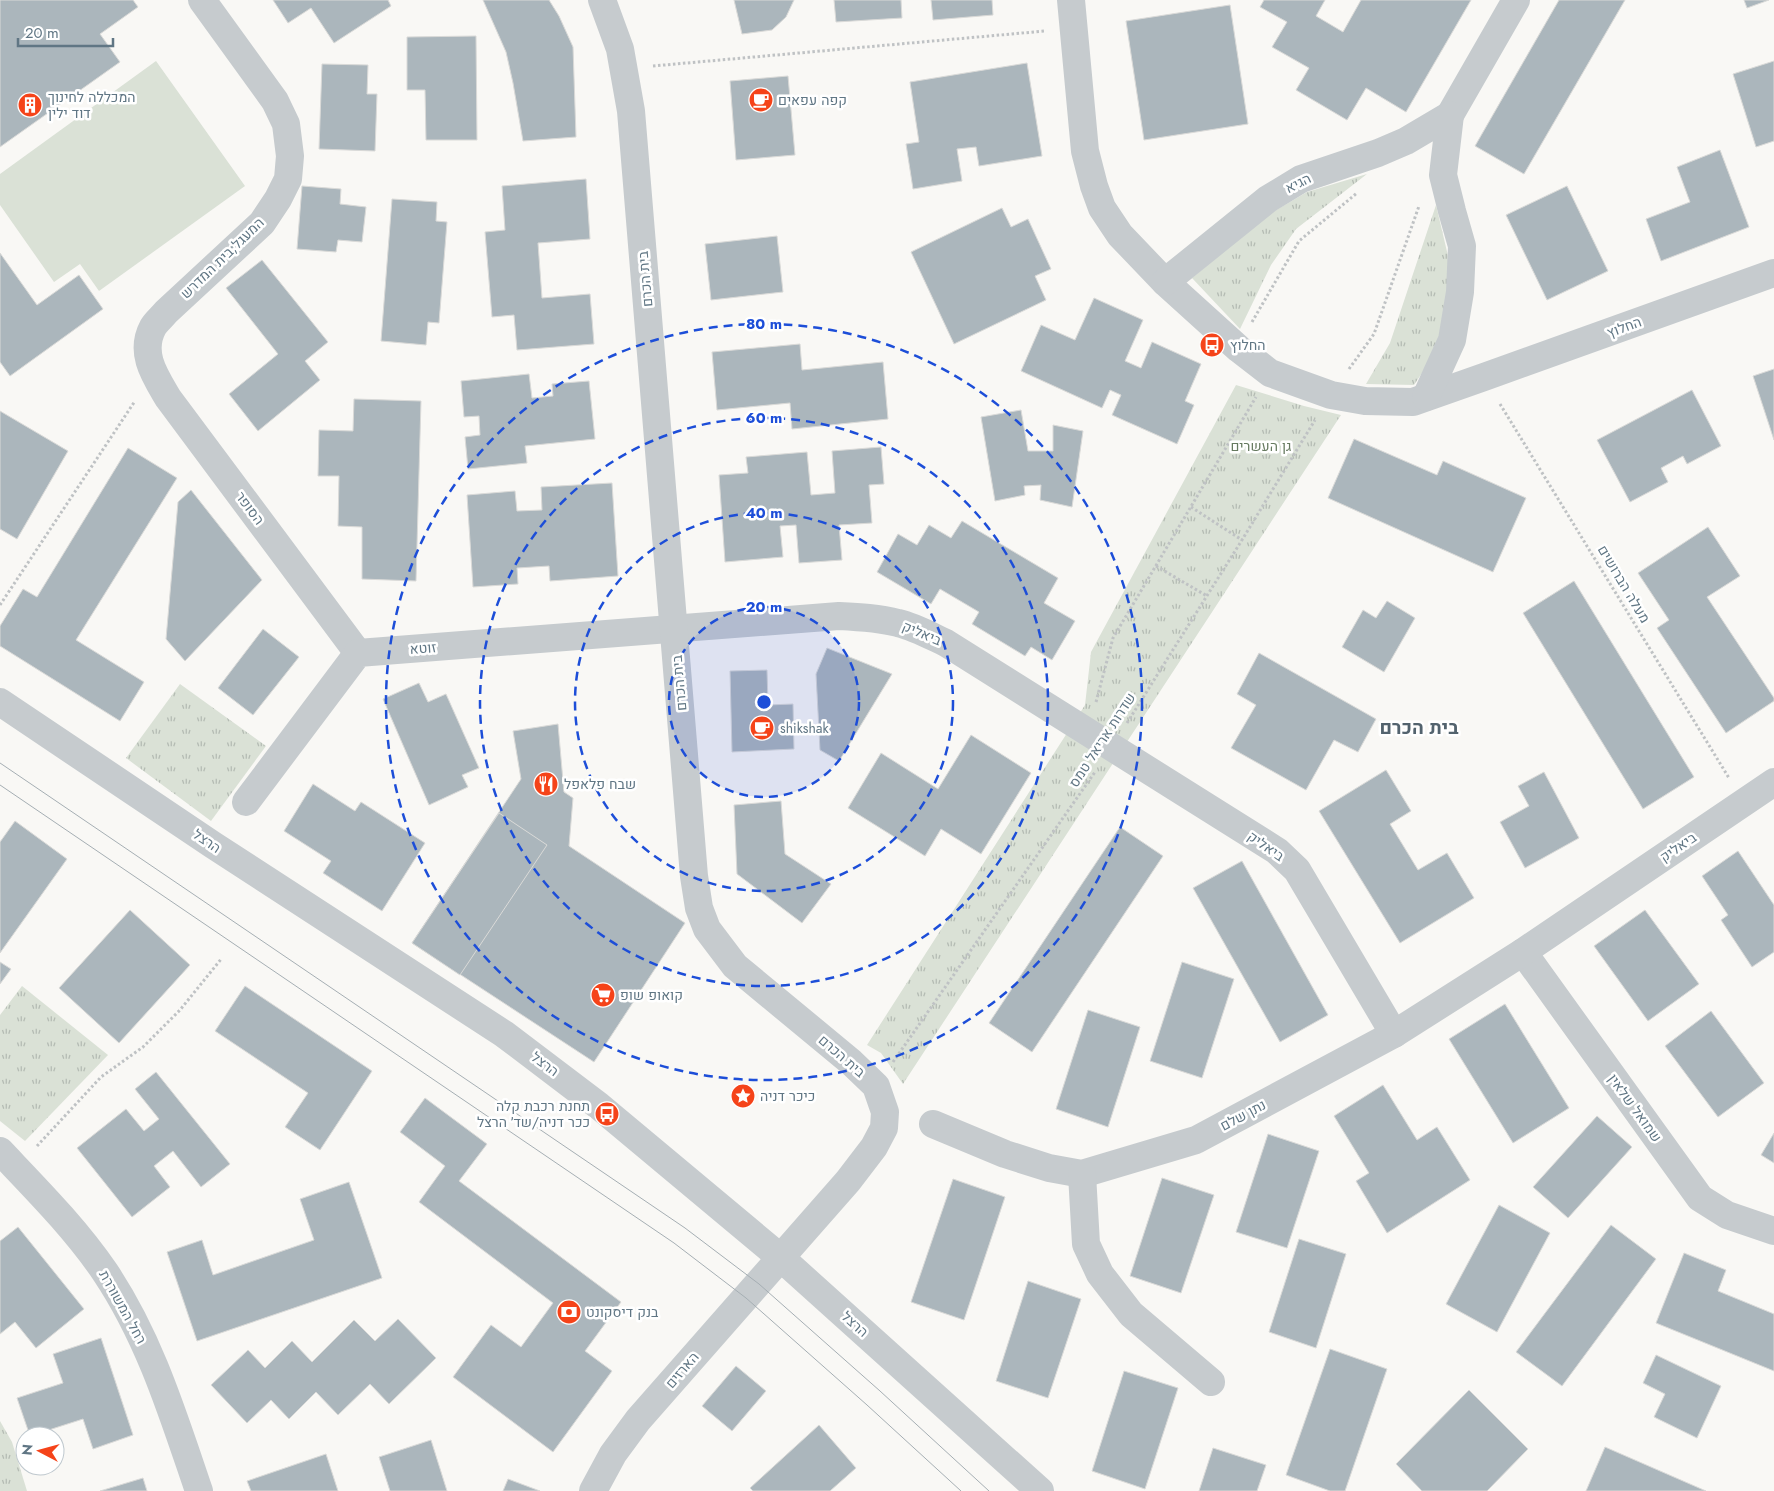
<svg xmlns="http://www.w3.org/2000/svg" width="1774" height="1491" font-family="Jost,Heebo,sans-serif">
  <style>
    .park { fill: url(#park-tufts) }
    .pitch { fill: #dae1d6 }
    .building { fill: #abb6bc; stroke: #dadad8 }
    .lines { fill: none; stroke-linecap: round; stroke-linejoin: round }
    .path { stroke: #bfc2c4; stroke-width: 3; stroke-dasharray: 2.5 2.5; stroke-linecap: butt }
    .minor { stroke: #c6cbce; stroke-width: 28 }
    .tram { stroke: #a5aeb3; stroke-width: 1 }
    .ring { fill: none; stroke: #1d4ed8; stroke-width: 2.5; stroke-dasharray: 9 6 }
    .labels { text-anchor: middle; dominant-baseline: central; stroke-width: 5; stroke-linejoin: round; paint-order: stroke }
    .poi-label { font-size: 14px; fill: #607684; stroke: #fff; text-anchor: start }
    .street-label { font-size: 14px; fill: #607684; stroke: #fff }
    .park-label { font-size: 14px; fill: #667a60; stroke: #fff }
    .district-label { font-size: 19px; font-weight: bold; fill: #53636e; stroke: #fff }
    .centre { fill: #1d4ed8; stroke: #fff; stroke-width: 2.5 }
    .ring-label { font-size: 15px; text-anchor: middle; font-weight: bold; fill: #1d4ed8; stroke: #fff; stroke-width: 5; stroke-linejoin: round; paint-order: stroke }
  </style>
  <defs>
    <pattern id="park-tufts" width="24" height="20" patternUnits="userSpaceOnUse" patternTransform="scale(1.25)"><rect width="24" height="20" fill="#dae1d6"/><path d="M3 7l-1-3M5 7V3M7 7l1-3M15 17l-1-3M17 17v-4M19 17l1-3" fill="none" stroke="#b4bbb3"/></pattern>
  </defs>
  <rect width="100%" height="100%" fill="#f9f8f5"/>
  <g class="park">
    <path d="M1367,174L1296,229L1271,265L1240,329L1192,278L1266,216L1307,192Z"/>
    <path d="M1436,205L1449,260L1450,301L1440,346L1414,385L1366,384L1390,343Z"/>
    <path d="M1236,385L1304,406L1341,415L903,1084L881,1053L867,1045L1085,705L1091,652Z"/>
    <path d="M180,684L266,746L211,821L126,758Z"/>
    <path d="M22,986L108,1055L25,1141L0,1121V1015Z"/>
    <path d="M0,1421L12,1442L27,1491H0Z"/>
  </g>
  <path class="pitch" d="M156,61L245,186L99,291L80,264L54,282L0,205V174Z"/>
  <g class="building">
    <path d="M0,0H133L138,7L100,34L120,62L0,147Z"/>
    <path d="M273,0H388L391,6L334,43L311,8L288,23Z"/>
    <path d="M483,0H549L559,16L573,47L576,137L523,141L513,83L506,52Z"/>
    <path d="M734,0H794L786,17L772,30L742,34Z"/>
    <path d="M834,0H901L902,18L836,22Z"/>
    <path d="M931,0H992L993,15L933,20Z"/>
    <path d="M1264,0H1325L1316,16L1343,32L1361,0H1471L1406,112L1366,88L1347,120L1296,90L1309,68L1272,47L1287,22L1260,7Z"/>
    <path d="M1559,0H1625L1524,174L1475,146Z"/>
    <path d="M1744,0H1769L1747,8Z"/>
    <path d="M1230,5L1248,124L1144,140L1126,21Z"/>
    <path d="M476,36L477,140H426L425,90H407V37Z"/>
    <path d="M1774,61V141L1756,147L1733,74Z"/>
    <path d="M1027,63L1042,156L979,166L976,147L957,149L962,181L913,189L906,144L919,142L910,82Z"/>
    <path d="M322,64L368,65L367,94H377L375,151L319,149Z"/>
    <path d="M788,76L795,155L736,160L730,81Z"/>
    <path d="M1720,150L1749,227L1661,261L1646,219L1690,202L1677,167Z"/>
    <path d="M586,179L590,239L538,243L542,298L590,294L594,344L517,350L514,315L492,317L485,232L505,230L502,186Z"/>
    <path d="M302,186L341,189L340,204L366,207L362,242L338,240L336,252L297,249Z"/>
    <path d="M1567,186L1608,271L1547,300L1506,215Z"/>
    <path d="M392,199L437,202L436,221L447,222L439,323L428,322L426,345L381,341Z"/>
    <path d="M1002,208L1011,227L1028,219L1051,269L1035,276L1046,300L954,344L911,252Z"/>
    <path d="M777,236L783,292L711,300L705,244Z"/>
    <path d="M0,253L37,305L79,275L103,309L10,376L0,362Z"/>
    <path d="M262,260L328,342L305,361L320,380L258,431L229,394L278,354L226,288Z"/>
    <path d="M1094,298L1143,320L1125,361L1141,368L1152,342L1201,364L1185,401L1194,405L1177,444L1112,415L1121,395L1110,390L1102,408L1021,371L1041,325L1075,340Z"/>
    <path d="M800,344L802,370L883,362L888,419L792,429L790,403L717,410L712,352Z"/>
    <path d="M1774,369V440L1753,376Z"/>
    <path d="M529,374L532,398L553,396L552,384L589,381L595,439L525,446L527,463L468,469L465,437L480,435L479,416L464,417L461,381Z"/>
    <path d="M1692,390L1721,446L1687,464L1683,456L1661,468L1668,482L1630,502L1597,440Z"/>
    <path d="M354,399L421,401L416,581L362,579V527L338,526L339,476H318L319,430L353,431Z"/>
    <path d="M1021,410L1028,451H1053V425L1083,431L1072,507L1040,500L1041,485L1024,486L1025,495L995,501L981,417Z"/>
    <path d="M0,411L68,451L17,539L0,529Z"/>
    <path d="M1354,439L1437,475L1443,461L1526,498L1493,572L1328,498Z"/>
    <path d="M881,447L884,484L869,485L872,523L839,525L842,560L799,563L796,525L780,526L783,557L725,562L719,475L748,473L746,457L807,452L811,495L835,493L832,451Z"/>
    <path d="M128,448L177,478L76,640L144,682L120,721L0,646V626L23,589L37,597Z"/>
    <path d="M612,483L618,576L550,581L549,566L517,568L518,584L473,587L467,495L515,491L517,511L542,510L541,487Z"/>
    <path d="M191,490L262,580L185,661L166,639L178,502Z"/>
    <path d="M962,521L1058,578L1044,603L1075,621L1052,660L1031,647L1025,656L972,624L979,612L940,589L931,604L877,572L898,534L917,545L929,525L951,538Z"/>
    <path d="M1708,527L1740,576L1707,597L1774,698V701L1726,733L1657,628L1669,620L1638,573Z"/>
    <path d="M1574,581L1694,777L1643,809L1523,613Z"/>
    <path d="M1387,601L1415,618L1384,672L1342,647L1363,610L1376,618Z"/>
    <path d="M263,629L299,657L253,715L218,688Z"/>
    <path d="M827,648L892,674L839,761L820,750L816,674Z"/>
    <path d="M1259,653L1376,719L1358,752L1334,740L1306,790L1231,748L1256,705L1237,694Z"/>
    <path d="M767,670L768,705L793,704L794,749L732,752L730,671Z"/>
    <path d="M419,683L428,702L446,694L479,768L462,775L468,787L429,805L383,699Z"/>
    <path d="M558,724L564,792L573,798L569,846L685,923L594,1062L412,943L521,779L513,731Z"/>
    <path d="M971,735L1031,773L981,854L941,829L925,856L848,808L881,753L938,789Z"/>
    <path d="M1386,770L1411,811L1390,824L1418,870L1447,853L1474,898L1400,943L1319,811Z"/>
    <path d="M1544,772L1579,838L1525,868L1500,822L1529,806L1518,786Z"/>
    <path d="M313,784L355,811L361,802L425,843L382,911L323,873L331,861L284,831Z"/>
    <path d="M781,801L785,854L831,884L802,923L737,874L734,805Z"/>
    <path d="M499,813L547,845L460,975L412,943Z"/>
    <path d="M15,821L67,859L0,953V842Z"/>
    <path d="M1120,827L1163,856L1032,1052L989,1023Z"/>
    <path d="M1738,851L1774,905V952L1752,967L1721,920L1728,915L1702,876Z"/>
    <path d="M1242,861L1328,1015L1280,1042L1193,888Z"/>
    <path d="M130,910L190,965L119,1043L59,988Z"/>
    <path d="M1645,910L1699,984L1648,1021L1594,946Z"/>
    <path d="M0,962L11,969L0,984Z"/>
    <path d="M1182,962L1234,979L1202,1078L1150,1061Z"/>
    <path d="M245,986L372,1071L320,1150L285,1127L308,1093L215,1031Z"/>
    <path d="M1505,1004L1569,1108L1513,1143L1449,1039Z"/>
    <path d="M1088,1010L1140,1027L1108,1127L1056,1109Z"/>
    <path d="M1711,1011L1764,1083L1718,1117L1665,1046Z"/>
    <path d="M156,1072L230,1164L201,1187L173,1151L154,1166L170,1187L132,1217L77,1148L126,1109L144,1131L159,1119L135,1089Z"/>
    <path d="M1383,1085L1417,1140L1437,1127L1470,1180L1387,1233L1356,1181L1369,1173L1334,1116Z"/>
    <path d="M425,1098L487,1144L459,1181L621,1302L585,1351L612,1371L553,1452L453,1377L491,1325L521,1347L553,1303L419,1202L445,1166L400,1132Z"/>
    <path d="M1597,1116L1632,1147L1568,1218L1533,1187Z"/>
    <path d="M1774,1133V1163L1761,1155Z"/>
    <path d="M1268,1134L1319,1151L1287,1248L1236,1232Z"/>
    <path d="M1162,1178L1214,1195L1181,1293L1130,1276Z"/>
    <path d="M953,1179L1005,1197L964,1320L911,1302Z"/>
    <path d="M349,1182L382,1278L197,1341L167,1252L202,1240L213,1275L314,1240L300,1199Z"/>
    <path d="M1499,1205L1550,1233L1497,1332L1446,1304Z"/>
    <path d="M1611,1225L1656,1259L1562,1386L1516,1352Z"/>
    <path d="M18,1227L84,1309L36,1348L15,1322L0,1334V1241Z"/>
    <path d="M1299,1239L1346,1254L1316,1348L1269,1332Z"/>
    <path d="M1684,1253L1726,1270L1718,1291L1774,1314V1371L1656,1323Z"/>
    <path d="M1028,1281L1081,1299L1048,1398L996,1381Z"/>
    <path d="M398,1319L436,1358L389,1404L370,1384L338,1415L316,1392L289,1419L271,1400L247,1423L211,1385L248,1350L265,1368L292,1341L312,1362L354,1320L375,1341Z"/>
    <path d="M101,1338L133,1435L93,1449L83,1419L30,1436L17,1398L63,1383L53,1354Z"/>
    <path d="M1330,1349L1387,1369L1345,1491H1330L1286,1475Z"/>
    <path d="M1656,1355L1721,1386L1697,1438L1654,1417L1665,1394L1643,1383Z"/>
    <path d="M736,1366L766,1391L732,1431L702,1406Z"/>
    <path d="M1124,1371L1178,1388L1145,1489L1092,1471Z"/>
    <path d="M1469,1390L1528,1449L1487,1491H1422L1396,1464Z"/>
    <path d="M819,1425L856,1468L830,1491H753L750,1488Z"/>
    <path d="M431,1440L447,1491H390L379,1457Z"/>
    <path d="M1605,1447L1706,1491H1586Z"/>
    <path d="M1213,1448L1266,1465L1257,1491H1199Z"/>
    <path d="M326,1454L338,1491H251L247,1481Z"/>
    <path d="M143,1478L147,1491H100Z"/>
    <path d="M508,1479L540,1491H503Z"/>
  </g>
  <g class="lines">
    <g class="path">
      <path d="M653,66L1045,31"/>
      <path d="M1252,322L1299,241L1357,193"/>
      <path d="M1349,369L1374,334L1419,206"/>
      <path d="M1500,404L1729,778"/>
      <path d="M1191,507L1242,540"/>
      <path d="M1156,566L1207,596"/>
      <path d="M0,605L135,401"/>
      <path d="M1096,702L1113,638L1256,397"/>
      <path d="M1127,723L1242,540L1315,420"/>
      <path d="M893,1062L1095,772"/>
      <path d="M37,1146L101,1077L143,1047L180,1010L222,958"/>
    </g>
    <g class="minor">
      <path d="M202,0L275,101L286,124L290,156L288,179L278,199L262,223L166,312C162,317 156,322 153,327C139,353 155,376 168,398L358,653"/>
      <path d="M1071,0L1085,151L1094,186L1102,208L1120,235L1165,282L1239,349L1270,373L1331,395L1365,401L1413,402L1484,377L1774,273"/>
      <path d="M1450,115L1516,0"/>
      <path d="M1165,282L1268,199L1301,179L1378,153L1406,141L1450,115L1443,175L1452,211L1462,246L1460,292L1452,340L1426,397"/>
      <path d="M0,702L213,845L504,1034L599,1106L781,1258L1040,1491"/>
      <path d="M246,802L358,653L839,616C859,617 879,618 898,623C915,627 931,636 946,643L1277,851L1297,870L1394,1034"/>
      <path d="M1523,952L1700,1198L1727,1215L1774,1231"/>
      <path d="M933,1124L1005,1154L1049,1168L1082,1174L1196,1140L1394,1034L1523,952L1774,782"/>
      <path d="M0,1151C36,1189 75,1228 105,1272C150,1339 173,1415 199,1491"/>
      <path d="M1082,1174L1086,1244L1100,1274L1131,1314L1211,1382"/>
      <path d="M593,1491L613,1454L638,1420L848,1181L874,1147L884,1128L885,1112L876,1086L851,1062L735,966L707,929L699,908L694,876L631,111L620,49L602,0"/>
    </g>
    <g class="tram">
      <path d="M0,763L685,1228L759,1284L880,1391L989,1491"/>
      <path d="M0,785L674,1243L746,1298L867,1405L961,1491"/>
    </g>
  </g>
  <circle cx="764" cy="702" r="95" fill="#1d4ed8" fill-opacity=".12"/>
  <g class="ring">
    <circle cx="764" cy="702" r="95"/>
    <circle cx="764" cy="702" r="189"/>
    <circle cx="764" cy="702" r="284"/>
    <circle cx="764" cy="702" r="378"/>
  </g>
  <defs>
    <symbol id="cafe-disc" viewBox="-11 -11 22 22"><circle r="9.5" fill="#f54319" stroke="#fff"/><path d="M-5.5-4.5H6V0H3Q3 3.5 0 3.5H-2.5Q-5.5 3.5-5.5 0ZM3-3.2v2h1.7v-2ZM-6 4.5H4V6H-6Z" fill="#fff"/></symbol>
    <symbol id="building-disc" viewBox="-11 -11 22 22"><circle r="9.5" fill="#f54319" stroke="#fff"/><path d="M-4-6H4V6H1V3H-1V6H-4ZM-2.5-4.3h1.7v1.8h-1.7ZM.8-4.3h1.7v1.8H.8ZM-2.5-1h1.7V.8h-1.7ZM.8-1h1.7V.8H.8Z" fill="#fff"/></symbol>
    <symbol id="bus-disc" viewBox="-11 -11 22 22"><circle r="9.5" fill="#f54319" stroke="#fff"/><path d="M-5-6H5V4H4V6H2V4H-2V6H-4V4H-5ZM-3.5-4V0h7V-4ZM-3.5 1.2v1.5H-2V1.2ZM2 1.2v1.5H3.5V1.2Z" fill="#fff"/></symbol>
    <symbol id="restaurant-disc" viewBox="-11 -11 22 22"><circle r="9.5" fill="#f54319" stroke="#fff"/><path d="M-5-6h1v4h1v-4h1v4h1v-4h1v5L-1.5 .5V6h-2V.5L-5-1ZM5-6V6H3V1.5H1.5Q1.5-4 5-6Z" fill="#fff"/></symbol>
    <symbol id="supermarket-disc" viewBox="-11 -11 22 22"><circle r="9.5" fill="#f54319" stroke="#fff"/><path d="M-6-5.5h2.5l.6 2H6L4.5 2H-2.5L-4.4-4H-6ZM-1.5 3.2a1.3 1.3 0 1 0 .1 0ZM3 3.2a1.3 1.3 0 1 0 .1 0Z" fill="#fff"/></symbol>
    <symbol id="sight-disc" viewBox="-11 -11 22 22"><circle r="9.5" fill="#f54319" stroke="#fff"/><path d="M0-6L1.8-2.2L6-1.7L2.9 1.2L3.7 5.4L0 3.3L-3.7 5.4L-2.9 1.2L-6-1.7L-1.8-2.2Z" fill="#fff"/></symbol>
    <symbol id="bank-disc" viewBox="-11 -11 22 22"><circle r="9.5" fill="#f54319" stroke="#fff"/><path d="M-6-4H6V4H-6ZM0-2.3a2.3 2.3 0 1 0 0 4.6a2.3 2.3 0 1 0 0-4.6Z" fill="#fff"/></symbol>
  </defs>
  <g fill-rule="evenodd">
    <use href="#cafe-disc" x="747" y="86" width="28" height="28"/>
    <use href="#building-disc" x="16" y="91" width="28" height="28"/>
    <use href="#bus-disc" x="1198" y="331" width="28" height="28"/>
    <use href="#cafe-disc" x="748" y="714" width="28" height="28"/>
    <use href="#restaurant-disc" x="532" y="770" width="28" height="28"/>
    <use href="#supermarket-disc" x="589" y="981" width="28" height="28"/>
    <use href="#sight-disc" x="729" y="1082" width="28" height="28"/>
    <use href="#bus-disc" x="593" y="1100" width="28" height="28"/>
    <use href="#bank-disc" x="555" y="1298" width="28" height="28"/>
  </g>
  <g class="labels">
    <g class="poi-label">
      <text x="48" y="97">המכללה לחינוך<tspan x="48" dy="16">דוד ילין</tspan></text>
      <text x="778" y="100">קפה עפאים</text>
      <text x="1230" y="345">החלוץ</text>
      <text x="780" y="728">shikshak</text>
      <text x="564" y="784">שבח פלאפל</text>
      <text x="620" y="995">קואופ שופ</text>
      <text x="760" y="1096">כיכר דניה</text>
      <text x="590" y="1106" text-anchor="end">תחנת רכבת קלה<tspan x="590" dy="16">ככר דניה/שד׳ הרצל</tspan></text>
      <text x="586" y="1312">בנק דיסקונט</text>
    </g>
    <g class="street-label">
      <text transform="translate(1298 183) rotate(-26)">הגיא</text>
      <text transform="translate(222 258) rotate(-44)">המעגל;בית המדרש</text>
      <text transform="translate(645 279) rotate(-95)">בית הכרם</text>
      <text transform="translate(1624 327) rotate(-20)">החלוץ</text>
      <text transform="translate(250 508) rotate(53)">הסופר</text>
      <text transform="translate(1624 584) rotate(59)">מעלה הברושים</text>
      <text transform="translate(922 633) rotate(23)">ביאליק</text>
      <text transform="translate(423 648) rotate(-4)">זוטא</text>
      <text transform="translate(679 683) rotate(-95)">בית הכרם</text>
      <text transform="translate(1102 740) rotate(-57)">שדרות אריאל טמס</text>
      <text transform="translate(207 841) rotate(34)">הרצל</text>
      <text transform="translate(1266 846) rotate(35)">ביאליק</text>
      <text transform="translate(1678 847) rotate(-34)">ביאליק</text>
      <text transform="translate(842 1056) rotate(41)">בית הכרם</text>
      <text transform="translate(545 1064) rotate(37)">הרצל</text>
      <text transform="translate(1635 1108) rotate(54)">שמואל שלאין</text>
      <text transform="translate(1243 1115) rotate(-28)">נתן שלם</text>
      <text transform="translate(123 1307) rotate(61)">רחל המשוררת</text>
      <text transform="translate(855 1324) rotate(42)">הרצל</text>
      <text transform="translate(682 1370) rotate(-49)">הארזים</text>
    </g>
    <g class="park-label">
      <text x="1261" y="446">גן העשרים</text>
    </g>
    <g class="district-label">
      <text x="1419" y="727">בית הכרם</text>
    </g>
  </g>
  <circle cx="764" cy="702" r="8" class="centre"/>
  <g class="ring-label">
    <text x="764" y="329">80 m</text>
    <text x="764" y="423">60 m</text>
    <text x="764" y="518">40 m</text>
    <text x="764" y="612">20 m</text>
  </g>
  <g transform="translate(40 1451) rotate(276)"><circle r="24" fill="#ffffff" stroke="#bfc8ce"/>
  <path d="M0-4L9 19L0 12L-9 19Z" fill="#f54319"/>
  <text y="-8" font-size="14" font-weight="bold" text-anchor="middle" fill="#607684">N</text>
  </g>
  <path d="M18 38v8h95v-8" fill="none" stroke="#607684" stroke-width="2.5"/>
  <text x="25" y="38" font-size="15" fill="#607684" stroke="#ffffff" stroke-width="4" paint-order="stroke">20 m</text>
</svg>
